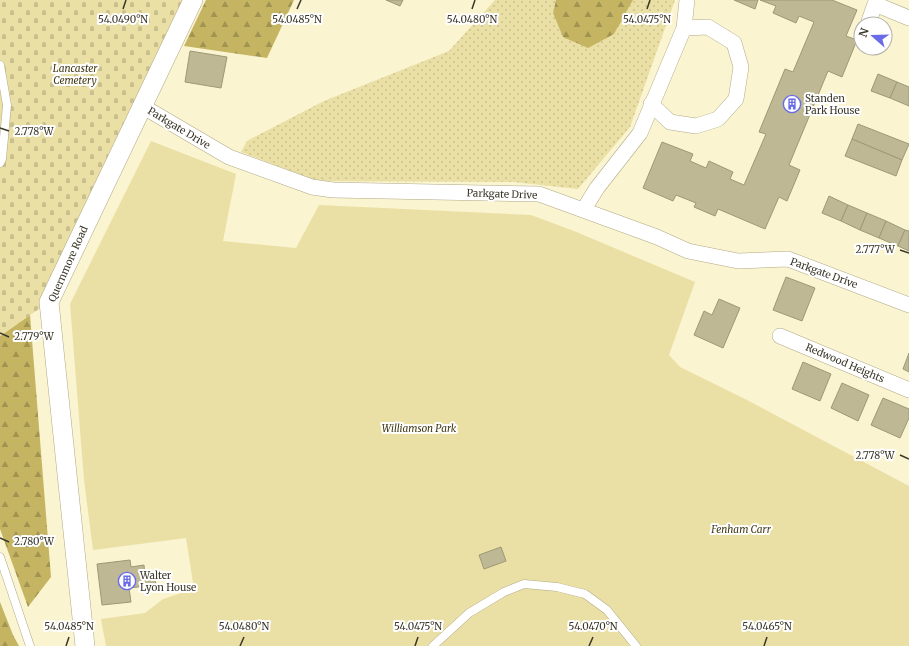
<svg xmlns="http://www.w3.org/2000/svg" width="909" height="646" font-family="Merriweather,serif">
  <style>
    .grass { fill: url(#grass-dots) }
    .forest { fill: url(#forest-firs) }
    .cemetery { fill: url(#cemetery-stones) }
    .green { fill: #eadfa4 }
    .building { fill: #beb895; stroke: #9e9877 }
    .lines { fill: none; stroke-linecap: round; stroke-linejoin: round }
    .service-casing { stroke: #b0a987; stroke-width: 9 }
    .minor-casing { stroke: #b0a987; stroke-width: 16 }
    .tertiary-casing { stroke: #b0a987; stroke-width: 20 }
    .service { stroke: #fff; stroke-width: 8 }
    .minor { stroke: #fff; stroke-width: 15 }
    .tertiary { stroke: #fff; stroke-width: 19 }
    .ticks { fill: none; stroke: #3a3729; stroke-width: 1.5 }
    .labels { text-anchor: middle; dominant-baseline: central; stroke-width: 4; stroke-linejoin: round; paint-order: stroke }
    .park-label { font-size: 10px; font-style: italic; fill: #403814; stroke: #fff }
    .poi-label { font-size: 10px; fill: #3a3729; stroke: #fff; text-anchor: start }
    .street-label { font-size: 10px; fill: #3a3729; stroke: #fff }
    .ticks-label { font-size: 10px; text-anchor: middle; fill: #3a3729; stroke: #fff; stroke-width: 4; stroke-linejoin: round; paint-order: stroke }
  </style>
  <defs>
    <pattern id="grass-dots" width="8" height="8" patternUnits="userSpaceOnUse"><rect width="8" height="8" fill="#eadfa4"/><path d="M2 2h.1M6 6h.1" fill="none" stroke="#c9c08d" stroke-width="1.8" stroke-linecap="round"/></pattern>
    <pattern id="forest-firs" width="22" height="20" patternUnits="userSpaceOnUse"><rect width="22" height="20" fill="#c5b562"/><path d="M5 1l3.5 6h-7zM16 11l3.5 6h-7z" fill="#a19451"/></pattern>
    <pattern id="cemetery-stones" width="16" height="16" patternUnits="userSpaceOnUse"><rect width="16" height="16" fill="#eadfa4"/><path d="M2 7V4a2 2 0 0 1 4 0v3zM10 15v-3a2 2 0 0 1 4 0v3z" fill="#c9c08d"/></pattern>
  </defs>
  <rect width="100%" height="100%" fill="#fbf4d0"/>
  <path class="grass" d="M495,0H556L553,13L614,34L633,0H675L630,127L578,189L514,182L318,181L241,152L247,141L324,101L449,51Z"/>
  <g class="forest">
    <path d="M206,0H294L267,58L184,46Z"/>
    <path d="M556,0H633L614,34L588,48L563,37L553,13Z"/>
    <path d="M30,315L51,577L28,607L0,529V336Z"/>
    <path d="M0,602L13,635L19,646H0Z"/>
  </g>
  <path class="cemetery" d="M0,0H193L49,302L0,336Z"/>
  <path class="green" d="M151,141L236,174L223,241L296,248L319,205L531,215L574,231L695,282L669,355L680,367L747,400L909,486V646H106L101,619L145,613L163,599L194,589L186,538L93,550L84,480L70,304Z"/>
  <g class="building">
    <path d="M386,0H403L400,6Z"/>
    <path d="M734,0H758L755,9Z"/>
    <path d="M760,0H832L857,10L846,36L857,40L842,77L828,71L789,165L800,170L787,201L779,197L765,229L718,209L715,216L694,207L696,203L676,195L673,201L643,188L662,142L693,154L690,161L706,168L709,161L733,172L730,179L744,185L766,134L759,132L785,69L793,72L814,22L799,16L796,23L773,13L776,6Z"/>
    <path d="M190,51L227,57L221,88L185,82Z"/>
    <path d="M878,74L897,82L890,98L871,91Z"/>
    <path d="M897,82L909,87V106L890,98Z"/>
    <path d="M858,124L909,144L902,160L852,139Z"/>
    <path d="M852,139L902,160L896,176L845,156Z"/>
    <path d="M829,196L848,205L841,221L822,213Z"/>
    <path d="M848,205L867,213L860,230L841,221Z"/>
    <path d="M867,213L886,221L879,238L860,230Z"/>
    <path d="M886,221L905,230L898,246L879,238Z"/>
    <path d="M905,230L909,231V251L898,246Z"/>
    <path d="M786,277L815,288L802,321L773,310Z"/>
    <path d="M719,299L740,308L723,348L694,335L704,311L712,315Z"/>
    <path d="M909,353V372L903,369Z"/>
    <path d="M803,362L831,374L820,401L792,389Z"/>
    <path d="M842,383L869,395L858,421L831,408Z"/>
    <path d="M883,398L909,409V418L900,438L871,425Z"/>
    <path d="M501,547L506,561L484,569L479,555Z"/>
    <path d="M130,560L131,567L144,565L145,576L154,575L156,585L129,588L131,602L102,605L97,564Z"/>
  </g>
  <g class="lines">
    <defs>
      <g id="service">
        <path d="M0,65L7,105L2,159L0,163"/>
        <path d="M0,557L30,646"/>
        <path d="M433,646L469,613L504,592L524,584L557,587L585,594L607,610L636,646"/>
      </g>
      <g id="minor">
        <path d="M869,21L875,4L909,18"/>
        <path d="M651,104L670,122L696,126L718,119L736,99L741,67L734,43L708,27L684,28"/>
        <path d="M142,106L229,157L312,187L333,190L539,194L657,237L688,251L738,261L788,259L909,305"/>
        <path d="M584,209L597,188L640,133L684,28L687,0"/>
        <path d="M780,336L909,390"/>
      </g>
      <path id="tertiary" d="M85,646L49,302L193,0"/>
    </defs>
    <use href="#service" class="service-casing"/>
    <use href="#minor" class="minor-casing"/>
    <use href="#tertiary" class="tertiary-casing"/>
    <use href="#service" class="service"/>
    <use href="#minor" class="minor"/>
    <use href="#tertiary" class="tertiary"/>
  </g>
  <path class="ticks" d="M123,9L126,0M297,9L301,0M472,9L475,0M647,9L650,0M0,128L9,131M900,250L909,253M0,333L9,337M900,455L909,459M0,538L9,542M66,646L69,637M240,646L244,637M415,646L418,637M589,646L593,637M764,646L767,637"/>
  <defs>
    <symbol id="building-ring" viewBox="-11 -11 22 22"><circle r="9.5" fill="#fff" stroke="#696ce6" stroke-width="1.5"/><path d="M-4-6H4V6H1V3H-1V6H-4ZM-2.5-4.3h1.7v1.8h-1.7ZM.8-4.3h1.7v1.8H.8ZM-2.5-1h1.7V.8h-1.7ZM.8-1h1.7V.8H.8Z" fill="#696ce6"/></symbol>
  </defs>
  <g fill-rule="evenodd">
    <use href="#building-ring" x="782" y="94" width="20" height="20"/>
    <use href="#building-ring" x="117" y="571" width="20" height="20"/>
  </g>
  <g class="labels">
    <g class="park-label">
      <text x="75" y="68">Lancaster<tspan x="75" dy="12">Cemetery</tspan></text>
      <text x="419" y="428">Williamson Park</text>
      <text x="741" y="529">Fenham Carr</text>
    </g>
    <g class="poi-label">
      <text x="805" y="98">Standen<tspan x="805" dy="12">Park House</tspan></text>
      <text x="140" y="575">Walter<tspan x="140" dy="12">Lyon House</tspan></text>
    </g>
    <g class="street-label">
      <text transform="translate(179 128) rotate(31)">Parkgate Drive</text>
      <text transform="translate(502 194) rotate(2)">Parkgate Drive</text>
      <text transform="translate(68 264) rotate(-66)">Quernmore Road</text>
      <text transform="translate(824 273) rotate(20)">Parkgate Drive</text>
      <text transform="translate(845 363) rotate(23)">Redwood Heights</text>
    </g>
  </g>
  <g class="ticks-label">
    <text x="123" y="23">54.0490°N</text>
    <text x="297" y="23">54.0485°N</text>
    <text x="472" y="23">54.0480°N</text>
    <text x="647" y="23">54.0475°N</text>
    <text x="34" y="135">2.778°W</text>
    <text x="875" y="253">2.777°W</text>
    <text x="34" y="340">2.779°W</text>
    <text x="875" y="459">2.778°W</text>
    <text x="34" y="545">2.780°W</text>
    <text x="69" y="630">54.0485°N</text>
    <text x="244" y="630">54.0480°N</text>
    <text x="418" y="630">54.0475°N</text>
    <text x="593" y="630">54.0470°N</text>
    <text x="767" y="630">54.0465°N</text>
  </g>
  <g transform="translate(873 36) rotate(290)"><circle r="19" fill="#ffffff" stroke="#b0afa9"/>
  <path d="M0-3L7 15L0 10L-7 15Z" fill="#696ce6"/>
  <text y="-6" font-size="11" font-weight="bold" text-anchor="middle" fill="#3a3729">N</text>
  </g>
</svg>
